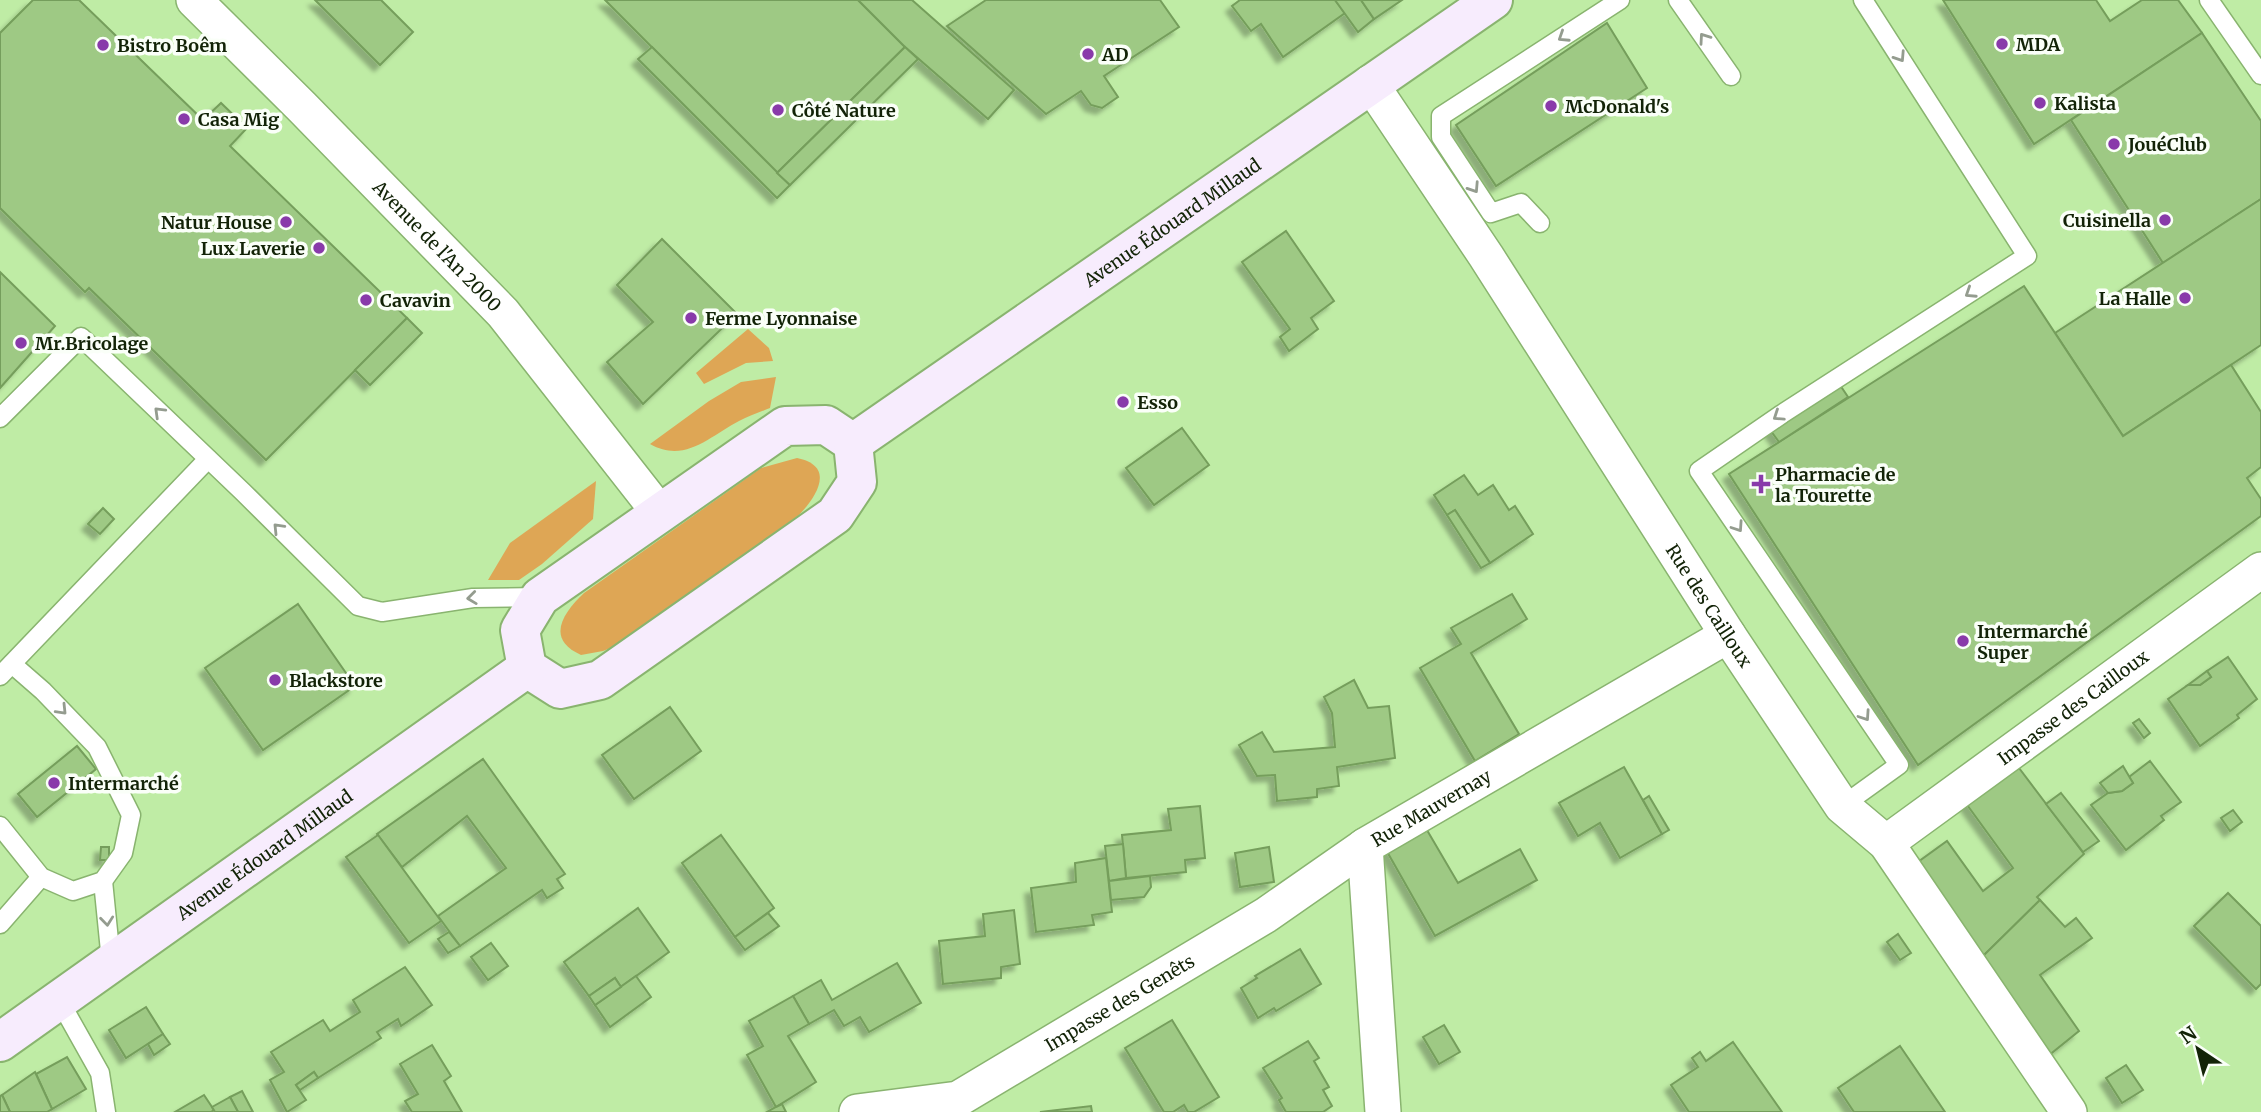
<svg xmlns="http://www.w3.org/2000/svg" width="2261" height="1112" font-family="Merriweather,serif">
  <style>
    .green { fill: #dea655 }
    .building { fill: #9ec984; stroke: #759e5b; stroke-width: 2; filter: url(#shadow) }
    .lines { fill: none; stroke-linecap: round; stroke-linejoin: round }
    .service-casing { stroke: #89b46f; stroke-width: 21 }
    .minor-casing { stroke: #89b46f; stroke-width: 38 }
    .secondary-casing { stroke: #89b46f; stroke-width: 42 }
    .service { stroke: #fff; stroke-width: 18 }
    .minor { stroke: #fff; stroke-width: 35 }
    .secondary { stroke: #f7ecfd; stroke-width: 38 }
    .oneway { stroke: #949c8f }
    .poi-dot { fill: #893aaa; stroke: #fafff8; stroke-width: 2.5 }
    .labels { text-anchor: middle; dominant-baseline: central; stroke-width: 7; stroke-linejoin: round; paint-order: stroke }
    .poi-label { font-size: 18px; font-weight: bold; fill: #122307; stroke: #fafff8; text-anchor: start }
    .street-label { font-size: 18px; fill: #122307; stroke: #fafff8 }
  </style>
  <defs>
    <filter id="shadow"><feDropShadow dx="-6" dy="6" stdDeviation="2" flood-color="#0004"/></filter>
  </defs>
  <rect width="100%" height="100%" fill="#bfeca5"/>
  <g class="green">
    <path d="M748,329L769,348L773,361L746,363L704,384L696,373Z"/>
    <path d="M776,377L770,408C760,412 749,416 739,421C710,436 685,464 650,444L709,401L741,382Z"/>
    <path d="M797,458C836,466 817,496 799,515L618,645L603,651L581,655C545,639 563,613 584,593L761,468Z"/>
    <path d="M596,481L593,519L542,564L519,580H488L510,543Z"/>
  </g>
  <g class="building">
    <path d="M33,0H79L203,120L221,103L247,128L230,146L407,318L266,460L89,288L85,292L0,208V33Z"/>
    <path d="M315,0H381L413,32L380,65Z"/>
    <path d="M605,0H858L905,47L777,173Z"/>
    <path d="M858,0H912L1014,90L988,119L905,47Z"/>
    <path d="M986,0H1160L1179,27L1104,76L1118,97L1102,108L1091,105L1081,91L1046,114L947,26Z"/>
    <path d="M1240,0H1335L1345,13L1283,57L1261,24L1251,31L1232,6Z"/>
    <path d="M1335,0H1361L1374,19L1358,32Z"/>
    <path d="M1361,0H1402L1374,19Z"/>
    <path d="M1943,0H2096L2110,21L2142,0H2178L2202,33L2034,144Z"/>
    <path d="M1607,23L1647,88L1496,186L1456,125Z"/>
    <path d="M2202,33L2261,121V199L2163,263L2071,120Z"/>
    <path d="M652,47L790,185L777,198L638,59Z"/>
    <path d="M905,47L918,59L790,185L777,173Z"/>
    <path d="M2261,199V345L2123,436L2055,333Z"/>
    <path d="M1286,231L1334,301L1311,318L1318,329L1289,351L1280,337L1290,329L1242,262Z"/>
    <path d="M662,239L737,314L643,404L607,362L653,322L617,285Z"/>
    <path d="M0,272L55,326L0,388Z"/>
    <path d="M2024,286L2123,436L2231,365L2261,412V467L2247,478L2261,499V516L1918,765L1729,474Z"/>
    <path d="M407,318L422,333L370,385L355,370Z"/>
    <path d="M1838,382L1848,397L1779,442L1768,427Z"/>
    <path d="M1182,428L1209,465L1154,505L1126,468Z"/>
    <path d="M1464,475L1478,495L1493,485L1509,510L1515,506L1533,534L1490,563L1455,510L1447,515L1434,495Z"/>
    <path d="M103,508L114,519L100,534L88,524Z"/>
    <path d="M1455,510L1490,563L1481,568L1447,515Z"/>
    <path d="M1512,594L1527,619L1471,653L1519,734L1475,761L1420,668L1461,644L1451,628Z"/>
    <path d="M298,604L355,686L263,750L205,668Z"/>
    <path d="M2228,657L2257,699L2237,715L2239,718L2200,746L2168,699L2188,685H2200L2211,677L2207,671Z"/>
    <path d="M2207,671L2211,677L2200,685H2188Z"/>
    <path d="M1354,680L1368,708L1389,706L1395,758L1337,767L1339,786L1317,789V797L1277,801L1275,775L1257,776L1239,745L1262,732L1274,752L1335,747L1332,713L1324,697Z"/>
    <path d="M670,707L701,751L634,799L602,755Z"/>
    <path d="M2139,719L2150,733L2144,738L2133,723Z"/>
    <path d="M77,746L96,769L37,817L18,794Z"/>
    <path d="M483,759L565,874L557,879L563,888L547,898L542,890L460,946L438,916L506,868L467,816L402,867L377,834Z"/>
    <path d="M2150,761L2181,802L2161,816L2164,820L2126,850L2091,805L2108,793L2122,791L2133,783L2129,777Z"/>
    <path d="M2016,764L2084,854L2037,897L2040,900L1979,960L1911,867L1947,841L1983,891L2013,868L1965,802Z"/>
    <path d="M2123,766L2133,783L2122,791L2108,793L2100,783Z"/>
    <path d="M1624,767L1662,834L1620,858L1600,823L1578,836L1559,803Z"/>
    <path d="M2061,793L2099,841L2083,852L2046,804Z"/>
    <path d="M1649,796L1669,830L1662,834L1643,800Z"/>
    <path d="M1200,806L1205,858L1185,860L1186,872L1126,878L1122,835L1171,830L1168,809Z"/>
    <path d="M2233,810L2242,822L2230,831L2221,818Z"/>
    <path d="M1424,825L1458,883L1520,849L1537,880L1435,936L1385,848Z"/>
    <path d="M378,835L441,921L409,943L346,857Z"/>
    <path d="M721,835L774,908L735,937L682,863Z"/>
    <path d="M1123,844L1126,878L1109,881L1105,846Z"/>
    <path d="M101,847H109V860H100Z"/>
    <path d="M1269,847L1274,882L1240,887L1235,853Z"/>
    <path d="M1106,858L1112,912L1092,915L1094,925L1036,932L1031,888L1076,882L1075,863Z"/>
    <path d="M1150,876L1151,887L1144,897L1111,900L1109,881Z"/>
    <path d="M2228,893L2261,926V984L2256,989L2194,926Z"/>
    <path d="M2040,900L2065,927L2076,918L2092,938L2040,975L2079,1031L2048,1056L1979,960Z"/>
    <path d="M638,908L669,952L621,987L615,978L589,996L564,962Z"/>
    <path d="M1014,910L1020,964L1001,967V978L943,984L939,941L985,936L983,914Z"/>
    <path d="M768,913L779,926L745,950L735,937Z"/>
    <path d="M449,932L460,946L448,953L438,939Z"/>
    <path d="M1898,934L1911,953L1900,960L1887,942Z"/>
    <path d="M491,943L508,966L488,980L471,957Z"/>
    <path d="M1300,949L1321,984L1276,1011L1274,1008L1258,1018L1241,988L1257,978L1255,976Z"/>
    <path d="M897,963L921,1003L869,1032L860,1017L844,1026L834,1010L809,1024L793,996L821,980L832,1000Z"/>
    <path d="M405,967L432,1005L401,1026L398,1019L377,1032L381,1038L318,1078L314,1072L296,1085L306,1100L287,1112L270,1080L284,1072L271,1052L323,1020L330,1031L360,1012L353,1000Z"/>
    <path d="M636,976L651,997L610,1027L595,1005Z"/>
    <path d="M615,978L621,987L595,1005L589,996Z"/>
    <path d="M793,996L809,1024L788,1036L816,1082L776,1107L747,1055L763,1046L749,1021Z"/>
    <path d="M146,1007L163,1034L126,1058L109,1030Z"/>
    <path d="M1172,1020L1219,1097L1194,1112H1188L1184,1105L1173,1112H1164L1125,1048Z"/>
    <path d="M1444,1025L1460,1052L1439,1064L1423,1037Z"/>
    <path d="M163,1034L170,1044L154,1055L148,1044Z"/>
    <path d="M1308,1041L1319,1058L1314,1061L1329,1087L1323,1090L1332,1106L1323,1112H1286L1279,1100L1282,1098L1263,1068Z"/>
    <path d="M1733,1042L1782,1112H1689L1671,1085L1698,1067L1692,1058L1700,1052L1706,1061Z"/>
    <path d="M432,1045L451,1076L444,1081L462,1112H412L405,1101L418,1094L400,1064Z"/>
    <path d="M1900,1046L1945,1112H1854L1838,1088Z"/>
    <path d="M67,1057L86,1089L52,1109L36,1074Z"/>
    <path d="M2126,1065L2143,1090L2122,1103L2106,1078Z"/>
    <path d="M35,1072L52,1109L47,1112H10L2,1095Z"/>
    <path d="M314,1072L318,1078L300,1090L296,1085Z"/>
    <path d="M242,1091L253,1112H238L230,1097Z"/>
    <path d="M2,1095L10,1112H0V1096Z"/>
    <path d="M204,1095L214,1110L211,1112H175Z"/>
    <path d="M230,1097L238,1112H215L212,1107Z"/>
    <path d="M782,1104L786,1112H767L776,1107Z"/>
    <path d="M1091,1106L1092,1112H1040Z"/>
  </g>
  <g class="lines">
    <defs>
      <g id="service">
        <path d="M1678,0L1731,76"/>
        <path d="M2209,0L2261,75"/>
        <path d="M1540,223L1521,203L1491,213L1441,137V116L1620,0"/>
        <path d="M0,418L81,337L243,492L358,606L382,612L473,598L540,597"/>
        <path d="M0,676L208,459"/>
        <path d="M1842,806L1899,765L1699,471L1782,414L2027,256L1863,0"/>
        <path d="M0,826L41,877L73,891L103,881L123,853L131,815L97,747L43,691L12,664"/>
        <path d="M103,881L111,961"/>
        <path d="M0,924L41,877"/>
        <path d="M59,1000L100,1073L106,1112"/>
      </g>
      <g id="minor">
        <path id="s1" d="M194,0L302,107L503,313L659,512"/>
        <path id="s2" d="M1370,83L1486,256L1728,635L1842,806L1886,843L2069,1112"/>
        <path id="s3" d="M1886,843L2261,570"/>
        <path id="s4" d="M857,1112L958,1099L1266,915L1365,846"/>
        <path id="s5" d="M1383,1112L1365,846L1728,635"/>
      </g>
      <g id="secondary">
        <path d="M826,425L853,443L857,482L835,515L600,680L560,689L527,668L520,630L540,597L785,426Z"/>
        <path id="s6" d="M853,443L1493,0"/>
        <path id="s7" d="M0,1042L527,668"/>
      </g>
    </defs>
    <use href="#service" class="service-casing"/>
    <use href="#minor" class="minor-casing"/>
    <use href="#secondary" class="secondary-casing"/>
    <use href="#service" class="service"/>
    <use href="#minor" class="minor"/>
    <use href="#secondary" class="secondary"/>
  </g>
  <defs><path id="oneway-chevron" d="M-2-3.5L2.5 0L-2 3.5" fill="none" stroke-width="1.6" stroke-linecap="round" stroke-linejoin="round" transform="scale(1.75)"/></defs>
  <g class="oneway">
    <use href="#oneway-chevron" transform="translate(1563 37) rotate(147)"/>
    <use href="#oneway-chevron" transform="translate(1704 38) rotate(-125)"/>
    <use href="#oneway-chevron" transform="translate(1900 57) rotate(57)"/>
    <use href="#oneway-chevron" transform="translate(1474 188) rotate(57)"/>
    <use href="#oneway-chevron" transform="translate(1970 293) rotate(147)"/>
    <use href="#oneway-chevron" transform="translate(159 412) rotate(-136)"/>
    <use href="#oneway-chevron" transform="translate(1778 416) rotate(146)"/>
    <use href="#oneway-chevron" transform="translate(1738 527) rotate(56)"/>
    <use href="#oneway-chevron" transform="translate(278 528) rotate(-134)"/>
    <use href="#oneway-chevron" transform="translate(472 598) rotate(173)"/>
    <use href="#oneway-chevron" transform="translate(62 710) rotate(46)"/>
    <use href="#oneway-chevron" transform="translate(1865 716) rotate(56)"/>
    <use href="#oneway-chevron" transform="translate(107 921) rotate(84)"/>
  </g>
  <g class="poi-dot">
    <circle cx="2002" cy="44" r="7"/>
    <circle cx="103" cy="45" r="7"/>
    <circle cx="1088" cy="54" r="7"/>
    <circle cx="2040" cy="103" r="7"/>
    <circle cx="1551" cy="106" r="7"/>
    <circle cx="778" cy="110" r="7"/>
    <circle cx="184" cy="119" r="7"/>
    <circle cx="2114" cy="144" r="7"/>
    <circle cx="2165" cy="220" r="7"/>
    <circle cx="286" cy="222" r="7"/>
    <circle cx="319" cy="248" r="7"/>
    <circle cx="2185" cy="298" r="7"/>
    <circle cx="366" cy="300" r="7"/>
    <circle cx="691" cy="318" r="7"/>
    <circle cx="21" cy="343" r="7"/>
    <circle cx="1123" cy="402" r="7"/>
    <path d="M1757.5 473.5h7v7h7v7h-7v7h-7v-7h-7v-7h7z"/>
    <circle cx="1963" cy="641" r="7"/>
    <circle cx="275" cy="680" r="7"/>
    <circle cx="54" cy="783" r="7"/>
  </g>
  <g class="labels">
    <g class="poi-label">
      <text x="2016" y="44">MDA</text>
      <text x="117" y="45">Bistro Boêm</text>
      <text x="1102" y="54">AD</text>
      <text x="2054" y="103">Kalista</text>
      <text x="1565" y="106">McDonald's</text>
      <text x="792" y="110">Côté Nature</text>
      <text x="198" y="119">Casa Mig</text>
      <text x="2128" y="144">JouéClub</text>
      <text x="2151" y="220" text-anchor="end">Cuisinella</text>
      <text x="272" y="222" text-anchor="end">Natur House</text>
      <text x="305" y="248" text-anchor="end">Lux Laverie</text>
      <text x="2171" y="298" text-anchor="end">La Halle</text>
      <text x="380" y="300">Cavavin</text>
      <text x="705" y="318">Ferme Lyonnaise</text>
      <text x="35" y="343">Mr.Bricolage</text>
      <text x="1137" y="402">Esso</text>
      <text x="1775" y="474">Pharmacie de<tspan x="1775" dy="21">la Tourette</tspan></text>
      <text x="1977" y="631">Intermarché<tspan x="1977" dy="21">Super</tspan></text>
      <text x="289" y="680">Blackstore</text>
      <text x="68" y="783">Intermarché</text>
    </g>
    <g class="street-label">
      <text stroke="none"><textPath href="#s6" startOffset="388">Avenue Édouard Millaud</textPath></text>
      <text stroke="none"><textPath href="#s1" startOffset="346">Avenue de l'An 2000</textPath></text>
      <text stroke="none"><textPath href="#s2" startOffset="623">Rue des Cailloux</textPath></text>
      <text stroke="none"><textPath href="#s3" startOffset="231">Impasse des Cailloux</textPath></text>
      <text stroke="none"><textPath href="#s5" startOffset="343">Rue Mauvernay</textPath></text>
      <text stroke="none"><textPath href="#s7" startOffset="324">Avenue Édouard Millaud</textPath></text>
      <text stroke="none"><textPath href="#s4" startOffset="290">Impasse des Genêts</textPath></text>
    </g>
  </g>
  <g transform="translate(2198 1049) rotate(325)" stroke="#fafff8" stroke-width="5" paint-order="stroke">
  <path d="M0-5L12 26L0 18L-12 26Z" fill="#122307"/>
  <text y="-10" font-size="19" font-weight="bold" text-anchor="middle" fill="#122307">N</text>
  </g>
</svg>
